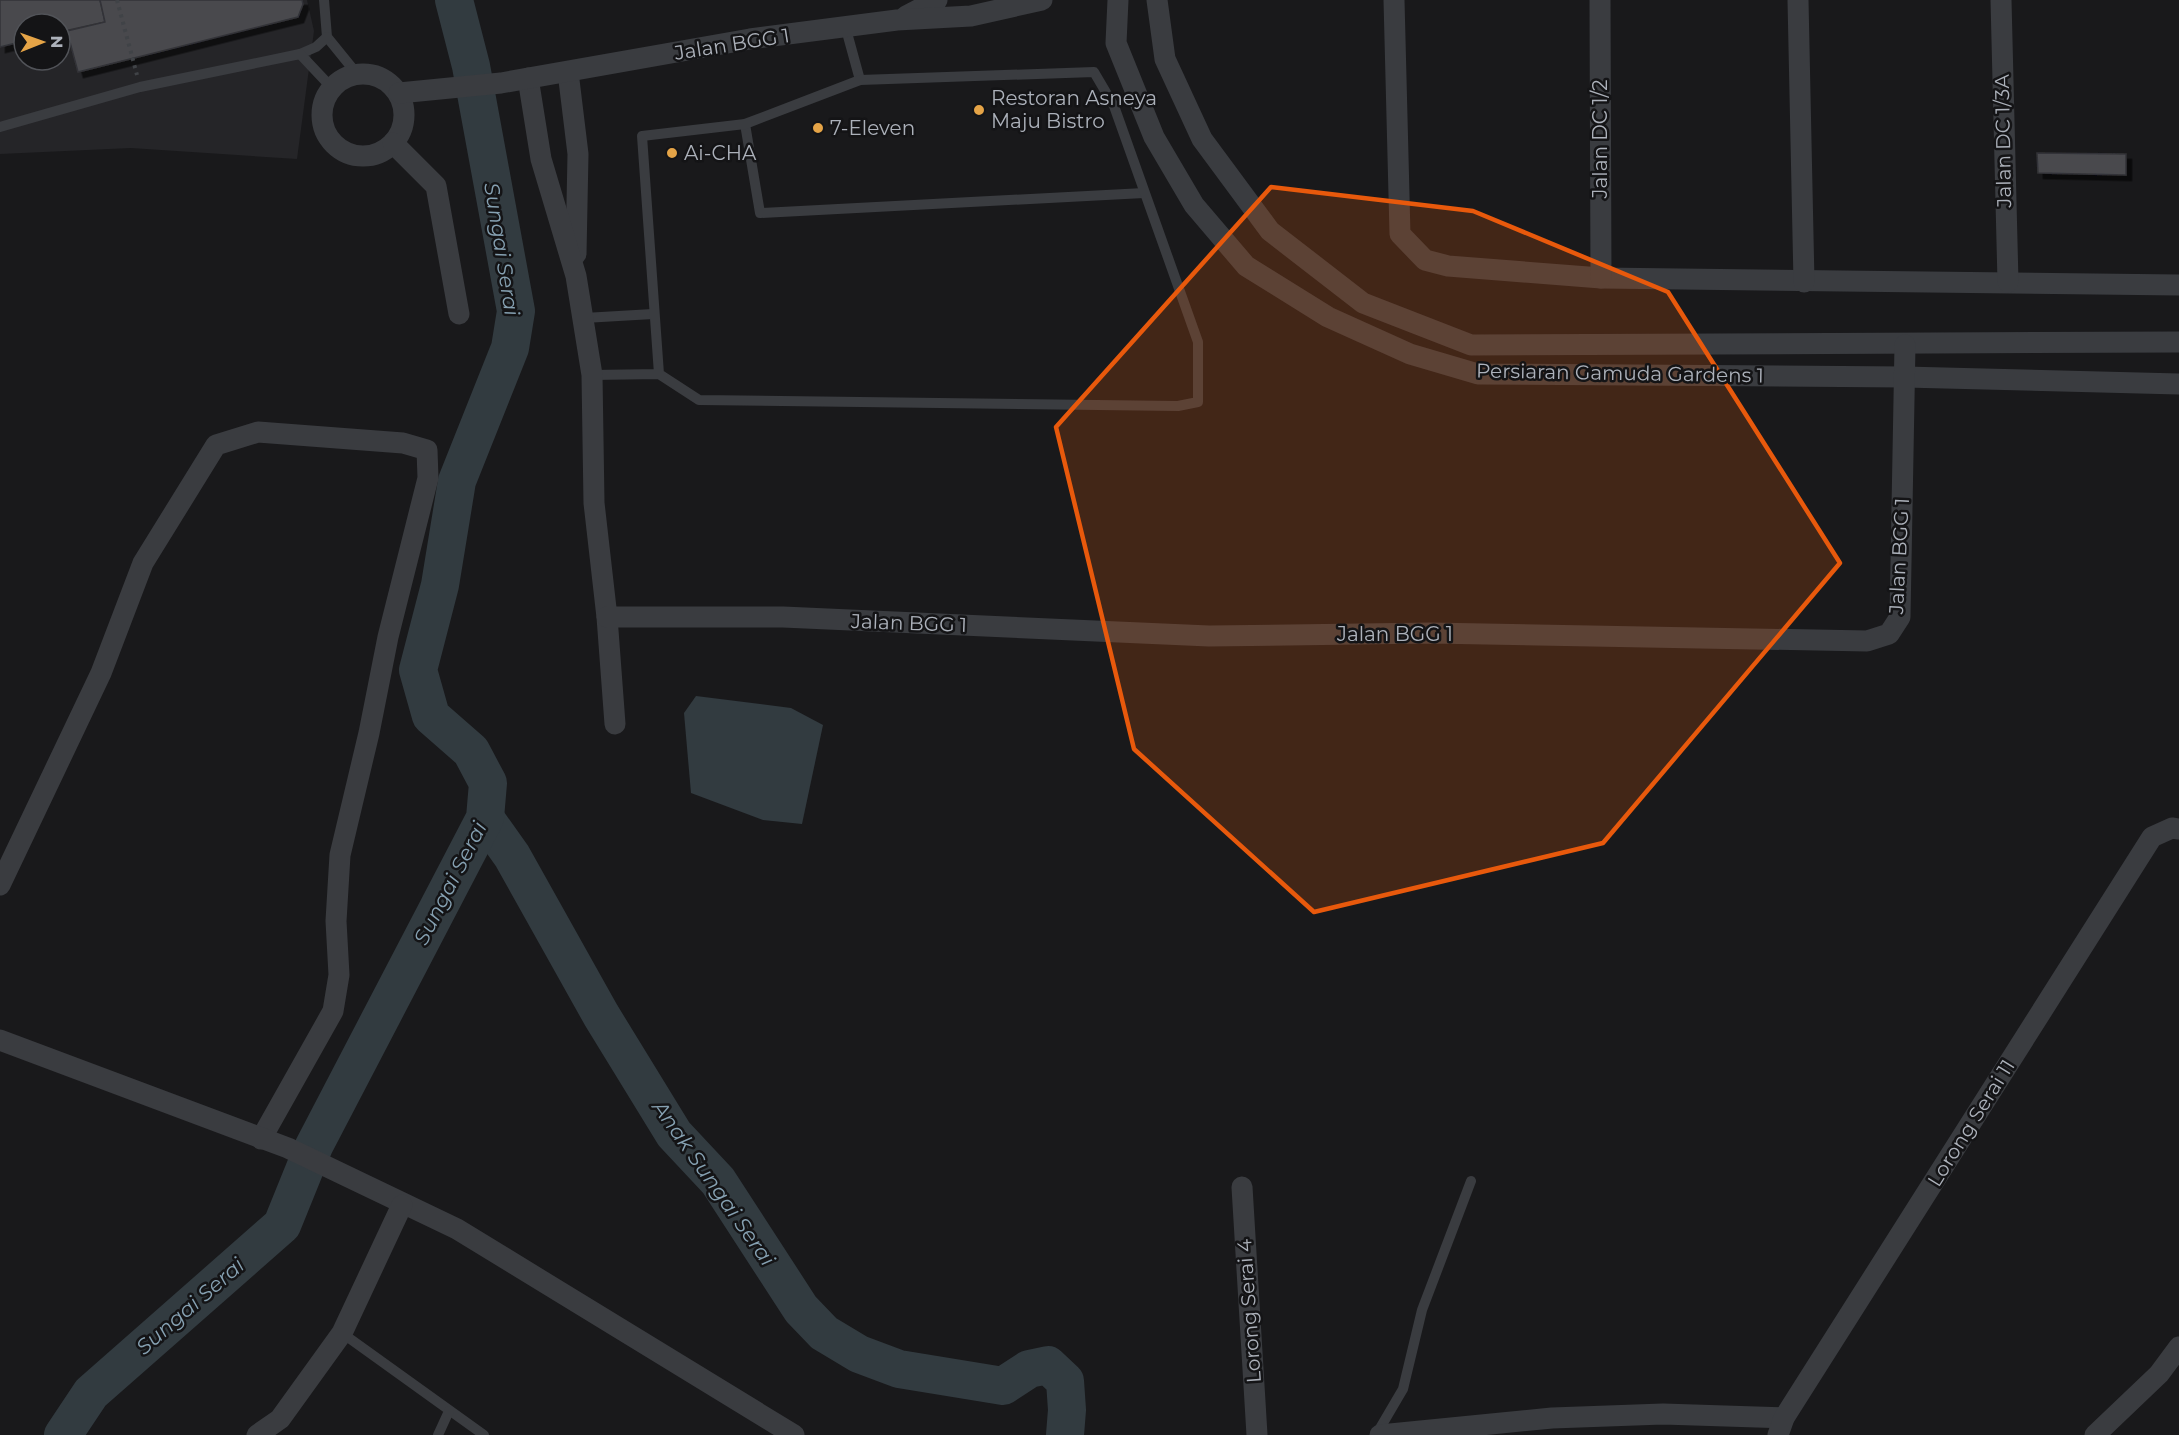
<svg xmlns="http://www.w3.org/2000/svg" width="2179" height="1435" font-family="Montserrat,sans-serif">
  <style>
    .built { fill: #252528; fill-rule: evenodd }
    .water { fill: #323b40 }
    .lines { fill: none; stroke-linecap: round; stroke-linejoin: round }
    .river { stroke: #323b40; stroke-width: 38 }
    .building { fill: #48494e; stroke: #333337; stroke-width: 1.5; filter: url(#shadow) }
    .path { stroke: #404347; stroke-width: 4; stroke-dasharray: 3 4.5; stroke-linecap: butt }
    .lane { stroke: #3a3c40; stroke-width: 10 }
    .street { stroke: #3a3c40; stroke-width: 21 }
    .marked { fill: #e8590c; fill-opacity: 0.2; stroke: #e8590c; stroke-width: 4.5; stroke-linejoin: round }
    .poi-dot { fill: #e5a447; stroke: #141416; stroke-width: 2 }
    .labels { text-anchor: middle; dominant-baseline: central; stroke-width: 5; stroke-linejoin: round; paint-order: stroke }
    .street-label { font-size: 20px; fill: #acb1ba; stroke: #141416 }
    .poi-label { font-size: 20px; fill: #acb1ba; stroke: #141416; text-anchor: start }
    .water-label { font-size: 21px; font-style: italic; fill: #86a1b2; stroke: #141416 }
  </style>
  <defs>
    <filter id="shadow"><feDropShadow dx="5.5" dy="5.5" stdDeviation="0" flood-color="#0009"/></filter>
  </defs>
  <rect width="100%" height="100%" fill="#19191b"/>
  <path class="built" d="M0,0H307L314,31L297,159L131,148L0,154ZM24,24H60V60H24Z"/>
  <path class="water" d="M696,696L791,708L823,725L802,824L763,820L691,793L684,713Z"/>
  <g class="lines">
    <g class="river">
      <path d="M485,818L512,856L601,1015L674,1134L718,1181L801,1309L824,1333L859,1354L899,1369L1003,1386L1029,1369L1048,1365L1065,1381L1067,1410L1065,1435"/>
      <path d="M63,1435L91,1393L282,1225L314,1146L485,818L488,783L471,751L431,716L418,670L440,585L457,481L510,348L516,311L471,66L454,0"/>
    </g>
  </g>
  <g class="building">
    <path d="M0,0H100L105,22L60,32V24H24V41L0,47Z"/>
    <path d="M100,0H302L303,4L298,17L78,72L67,31L105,22Z"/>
    <path d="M2037,153L2126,154V175L2038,173Z"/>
  </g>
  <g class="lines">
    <path class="path" d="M117,0L137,75"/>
    <g class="lane">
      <path d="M324,0L327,37L357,74"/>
      <path d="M846,29L860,80"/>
      <path d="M300,54L316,47L327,37"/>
      <path d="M745,124L760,213L1144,193"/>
      <path d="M0,127L140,87L300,54L332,88"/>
      <path d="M584,318L653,314"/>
      <path d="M592,375L659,374L699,400L1178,406L1198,402V342L1114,106L1094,72L860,80L745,124L642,136L659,374"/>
      <path d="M342,1333L484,1435"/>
      <path d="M438,1435L449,1411"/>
      <path d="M1376,1435L1403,1389L1422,1310L1471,1181"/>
    </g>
    <g class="street">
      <path d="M1118,0L1116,43L1154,137L1194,205L1246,266L1328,317L1410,354L1478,374L1905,377L2179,384"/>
      <path d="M1157,0L1165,59L1202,139L1270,231L1363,303L1471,345L2179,342"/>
      <path d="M1394,0L1400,234L1425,260L1448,266L1601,278L2179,285"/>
      <path d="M1600,0L1601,278"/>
      <path d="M1798,0L1804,282"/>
      <path d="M2001,0L2008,282"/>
      <path d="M906,16L937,0"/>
      <path d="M568,72L578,154L576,254"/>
      <circle cx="363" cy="115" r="41"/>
      <path d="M528,78L541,159L576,276L592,375L594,503L607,617L615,724"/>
      <path d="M399,93L501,83L750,39L897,20L971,16L1042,0"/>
      <path d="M393,143L436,186L459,314"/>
      <path d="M607,617H783L1209,636L1431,633L1867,641L1889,634L1900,617L1905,345"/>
      <path d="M0,885L101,673L143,563L216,445L258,432L403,443L427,450L428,478L388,637L369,733L340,855L336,921L339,975L333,1011L261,1139"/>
      <path d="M0,1040L288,1148L457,1229L794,1435"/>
      <path d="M1242,1187L1257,1435"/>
      <path d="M257,1435L280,1419L342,1333L402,1205"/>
      <path d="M1380,1435L1552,1418L1663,1414L1784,1418"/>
      <path d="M1778,1435L1784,1418L2152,837L2172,828L2179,829"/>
      <path d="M2095,1435L2159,1374L2179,1347"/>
    </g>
  </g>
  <path class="marked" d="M1271,187L1473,211L1668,292L1840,563L1603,843L1314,912L1134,749L1056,427Z"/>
  <g class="poi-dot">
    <circle cx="979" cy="110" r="6"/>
    <circle cx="818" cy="128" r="6"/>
    <circle cx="672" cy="153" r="6"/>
  </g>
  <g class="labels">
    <g class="street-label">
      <text transform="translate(732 44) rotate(-9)">Jalan BGG 1</text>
      <text transform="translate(1600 139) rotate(-90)">Jalan DC 1/2</text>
      <text transform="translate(2003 141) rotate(-91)">Jalan DC 1/3A</text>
      <text transform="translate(1620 373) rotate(1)">Persiaran Gamuda Gardens 1</text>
      <text transform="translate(1899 556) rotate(-87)">Jalan BGG 1</text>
      <text transform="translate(909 623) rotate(2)">Jalan BGG 1</text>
      <text x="1395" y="634">Jalan BGG 1</text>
      <text transform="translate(1971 1123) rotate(-58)">Lorong Serai 11</text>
      <text transform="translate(1249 1311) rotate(-94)">Lorong Serai 4</text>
    </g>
    <g class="poi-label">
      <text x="991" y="98">Restoran Asneya<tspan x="991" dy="23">Maju Bistro</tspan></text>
      <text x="830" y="128">7-Eleven</text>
      <text x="684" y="153">Ai-CHA</text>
    </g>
    <g class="water-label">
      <text transform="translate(502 249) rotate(81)">Sungai Serai</text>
      <text transform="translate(450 883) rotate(-63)">Sungai Serai</text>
      <text transform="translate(714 1183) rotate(55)">Anak Sungai Serai</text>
      <text transform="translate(190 1306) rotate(-41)">Sungai Serai</text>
    </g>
  </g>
  <g transform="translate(42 42) rotate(89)"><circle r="28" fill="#141416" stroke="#515358" stroke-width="1.5"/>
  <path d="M0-4.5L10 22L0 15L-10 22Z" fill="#e5a447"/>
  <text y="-9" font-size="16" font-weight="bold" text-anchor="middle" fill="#acb1ba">N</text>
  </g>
</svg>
